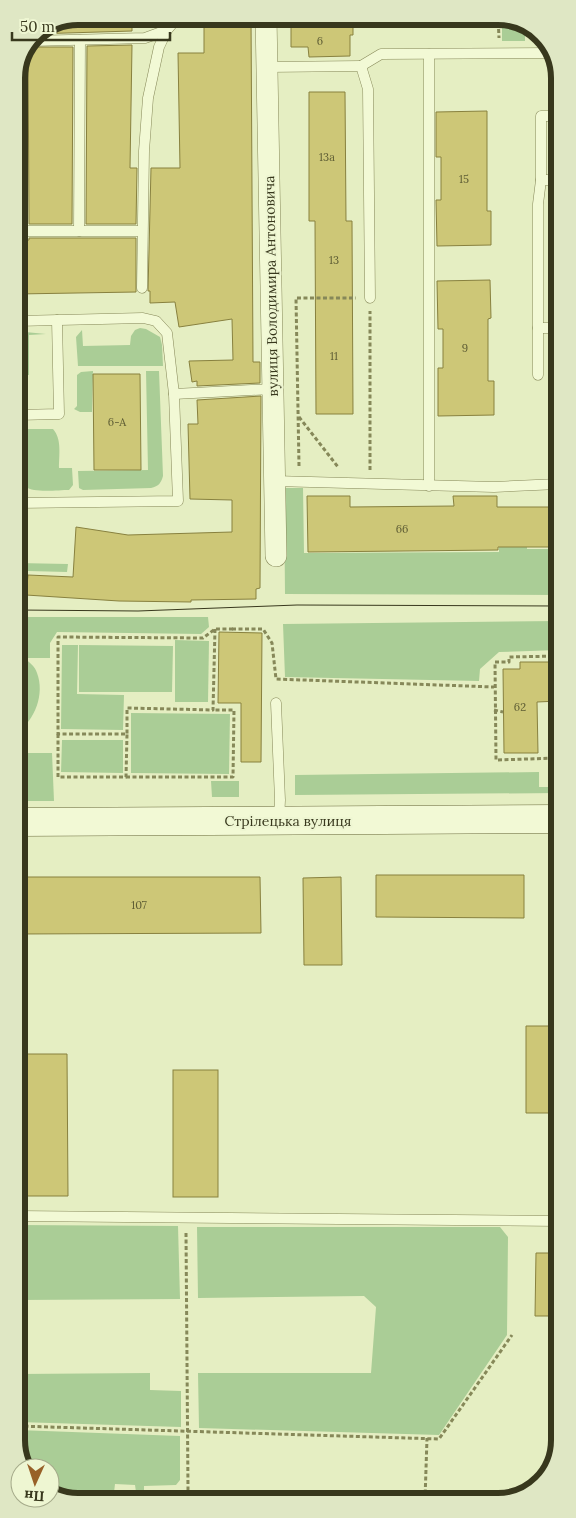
<svg xmlns="http://www.w3.org/2000/svg" width="576" height="1518" font-family="Lora,serif">
  <style>
    .green { fill: #aacd96 }
    .building { fill: #cdc777; stroke: #88813f }
    .lines { fill: none; stroke-linecap: round; stroke-linejoin: round }
    .lane-casing { stroke: #868859; stroke-width: 11 }
    .street-casing { stroke: #868859; stroke-width: 22 }
    .secondary-casing { stroke: #6a6a3c; stroke-width: 29 }
    .path { stroke: #868859; stroke-width: 3; stroke-dasharray: 4 2.5; stroke-linecap: butt }
    .lane { stroke: #f2f9d5; stroke-width: 10 }
    .street { stroke: #f2f9d5; stroke-width: 21 }
    .secondary { stroke: #f2f9d5; stroke-width: 28 }
    .tram { stroke: #38381d; stroke-width: 1 }
    .labels { text-anchor: middle; dominant-baseline: central; stroke-width: 4; stroke-linejoin: round; paint-order: stroke }
    .number-label { font-size: 11px; fill: #5d5c34 }
    .street-label { font-size: 14px; fill: #38381d; stroke: #eef6d2 }
    .rim { fill: none; stroke: #38381d; stroke-width: 6 }
  </style>
  <rect width="100%" height="100%" fill="#e5eec2"/>
  <g class="green">
    <path d="M502,16L525,26V41H502Z"/>
    <path d="M140,328L146,329L160,337L162,345L163,366H78L76,337L82,330L83,346L130,345L131,336L135,330Z"/>
    <path d="M25,332L46,334L29,335V375H17L18,340L20,335Z"/>
    <path d="M93,371L92,412H80L74,409L77,406V375L81,372Z"/>
    <path d="M146,371H159L163,476C161,483 159,486 151,488L83,490L79,488L78,471L148,470Z"/>
    <path d="M27,429H53C62,439 59,455 59,468H72L73,485L69,490C58,490 33,493 26,487C18,482 16,442 21,434C21,433 26,430 27,429Z"/>
    <path d="M284,488H303L304,553L499,552V523L527,524V549H558V595L285,594Z"/>
    <path d="M17,563L68,564L67,572L28,571L26,594L17,593Z"/>
    <path d="M17,617H208L209,627L201,634L57,632L50,643V658H24C29,662 35,666 37,673C45,694 35,720 17,733Z"/>
    <path d="M558,621L559,650L499,652L480,669L479,681L285,677L283,624Z"/>
    <path d="M175,640L209,641L208,702H175Z"/>
    <path d="M62,645H78L77,694L124,695L123,730L61,729Z"/>
    <path d="M79,645L173,646L172,692H79Z"/>
    <path d="M131,713L230,714L229,774L131,773Z"/>
    <path d="M62,740H123V773L61,772Z"/>
    <path d="M17,753H52L54,801H17Z"/>
    <path d="M539,772V787H559V793L295,795V775Z"/>
    <path d="M211,781H239V797H212Z"/>
    <path d="M551,850H559L558,870H548Z"/>
    <path d="M18,1225L178,1226L180,1299L18,1300Z"/>
    <path d="M197,1227H500L508,1237L507,1335L439,1435L199,1428L198,1373H371L376,1307L364,1296L198,1298Z"/>
    <path d="M150,1373V1390L181,1391V1427L18,1422V1374Z"/>
    <path d="M18,1430L180,1436V1480L176,1485L144,1486V1492H136L135,1485L115,1484L113,1501L73,1502L50,1493V1468H26L18,1457Z"/>
  </g>
  <g class="building">
    <path d="M78,16H132V31L34,34Z"/>
    <path d="M204,16H251L253,362H260V383L197,386V381L192,382L189,361L233,360L232,319L179,327L175,302L150,303V291H148L151,168H180L178,53H204Z"/>
    <path d="M291,16H353V35H350V56L309,57L308,47H291Z"/>
    <path d="M132,45L130,168H137L136,224H86L87,46Z"/>
    <path d="M28,47H73L72,224H29Z"/>
    <path d="M309,92H345L346,221H352L353,414H316L315,221H309Z"/>
    <path d="M487,111V211H491V245L437,246L436,200H441V157H436V112Z"/>
    <path d="M29,238H136V292L17,294V240H29Z"/>
    <path d="M490,280L491,318L488,319V381H494V415L438,416V368H443V329H438L437,281Z"/>
    <path d="M93,374H140L141,470H94Z"/>
    <path d="M261,396L260,588L256,589V599L191,600V602L119,601L26,595L28,575L73,577L76,527L128,535L232,532V500L190,499L188,424H198L197,400Z"/>
    <path d="M307,496H350V507L454,506L453,496H497V507H558V547H498V550L308,552Z"/>
    <path d="M219,632L262,633L261,762H241V703H218Z"/>
    <path d="M520,662H559V701L537,702L538,753H504L503,669H520Z"/>
    <path d="M376,875H524V918L376,917Z"/>
    <path d="M18,877H260L261,933L18,934Z"/>
    <path d="M341,877L342,965H304L303,878Z"/>
    <path d="M526,1026H549L551,1113H526Z"/>
    <path d="M20,1054H67L68,1196H21Z"/>
    <rect x="173" y="1070" width="45" height="127"/>
    <path d="M536,1253H559L560,1316H535Z"/>
  </g>
  <g class="lines">
    <defs>
      <g id="lane">
        <path d="M31,41L145,38L167,30"/>
        <path d="M429,54V486"/>
        <path d="M267,67L361,66"/>
        <path d="M541,180H558"/>
        <path d="M17,231H142"/>
        <path d="M79,231L80,40"/>
        <path d="M142,288L144,151L148,98L159,47L167,30L179,16"/>
        <path d="M370,298L368,89L361,66L381,54L552,53"/>
        <path d="M17,321L143,318L156,321L167,333L174,394L178,501L17,503"/>
        <path d="M538,328H558"/>
        <path d="M538,375V204L541,180V116H558"/>
        <path d="M174,394L272,389"/>
        <path d="M17,415L59,414L57,320"/>
        <path d="M274,481L494,487L558,484"/>
        <path d="M276,703L280,800L279,820"/>
        <path d="M18,1216L559,1221"/>
      </g>
      <path id="street" d="M266,16L276,556"/>
      <path id="secondary" d="M17,822L559,819"/>
    </defs>
    <use href="#lane" class="lane-casing"/>
    <use href="#street" class="street-casing"/>
    <use href="#secondary" class="secondary-casing"/>
    <g class="path">
      <path d="M498,16L499,38"/>
      <path d="M299,417L338,467"/>
      <path d="M299,466L296,298H356"/>
      <path d="M370,470V311"/>
      <path d="M215,629L213,710L127,708V734H58V637L203,638L215,629H233"/>
      <path d="M232,629H263L272,643L276,679L494,687"/>
      <path d="M559,656L509,657V662H495L496,760L559,758"/>
      <path d="M494,710L503,712"/>
      <path d="M58,734V777H126L127,734"/>
      <path d="M126,777H233L234,710H213"/>
      <path d="M186,1233L188,1490L193,1501"/>
      <path d="M18,1426L439,1439L512,1335"/>
      <path d="M425,1500L427,1438"/>
      <path d="M506,1500V1492L524,1493"/>
    </g>
    <use href="#lane" class="lane"/>
    <use href="#street" class="street"/>
    <use href="#secondary" class="secondary"/>
    <path class="tram" d="M17,610L138,611L297,605L558,606"/>
  </g>
  <g class="labels">
    <g class="number-label">
      <text x="320" y="41">6</text>
      <text x="327" y="157">13а</text>
      <text x="464" y="179">15</text>
      <text x="334" y="260">13</text>
      <text x="465" y="348">9</text>
      <text x="334" y="356">11</text>
      <text x="117" y="422">6-А</text>
      <text x="402" y="529">66</text>
      <text x="520" y="707">62</text>
      <text x="139" y="905">107</text>
    </g>
    <g class="street-label">
      <text transform="translate(271 286) rotate(-91)">вулиця Володимира Антоновича</text>
      <text x="288" y="821">Стрілецька вулиця</text>
    </g>
  </g>
  <path d="M0 0H576V1518H0ZM78 25H498A53 53 0 0 1 551 78V1440A53 53 0 0 1 498 1493H78A53 53 0 0 1 25 1440V78A53 53 0 0 1 78 25Z" fill="#dfe7c4" fill-rule="evenodd"/>
  <path class="rim" d="M78 25H498A53 53 0 0 1 551 78V1440A53 53 0 0 1 498 1493H78A53 53 0 0 1 25 1440V78A53 53 0 0 1 78 25Z"/>
  <g transform="translate(35 1483) rotate(183)"><circle r="24" fill="#eef6d2" stroke="#a5aa8a"/>
  <path d="M0-4L9 19L0 12L-9 19Z" fill="#986128"/>
  <text y="-8" font-size="14" font-weight="bold" text-anchor="middle" fill="#38381d">Пн</text>
  </g>
  <path d="M12 32v8h158v-8" fill="none" stroke="#38381d" stroke-width="2.5"/>
  <text x="20" y="32" font-size="15" fill="#38381d" stroke="#eef6d2" stroke-width="4" paint-order="stroke">50 m</text>
</svg>
